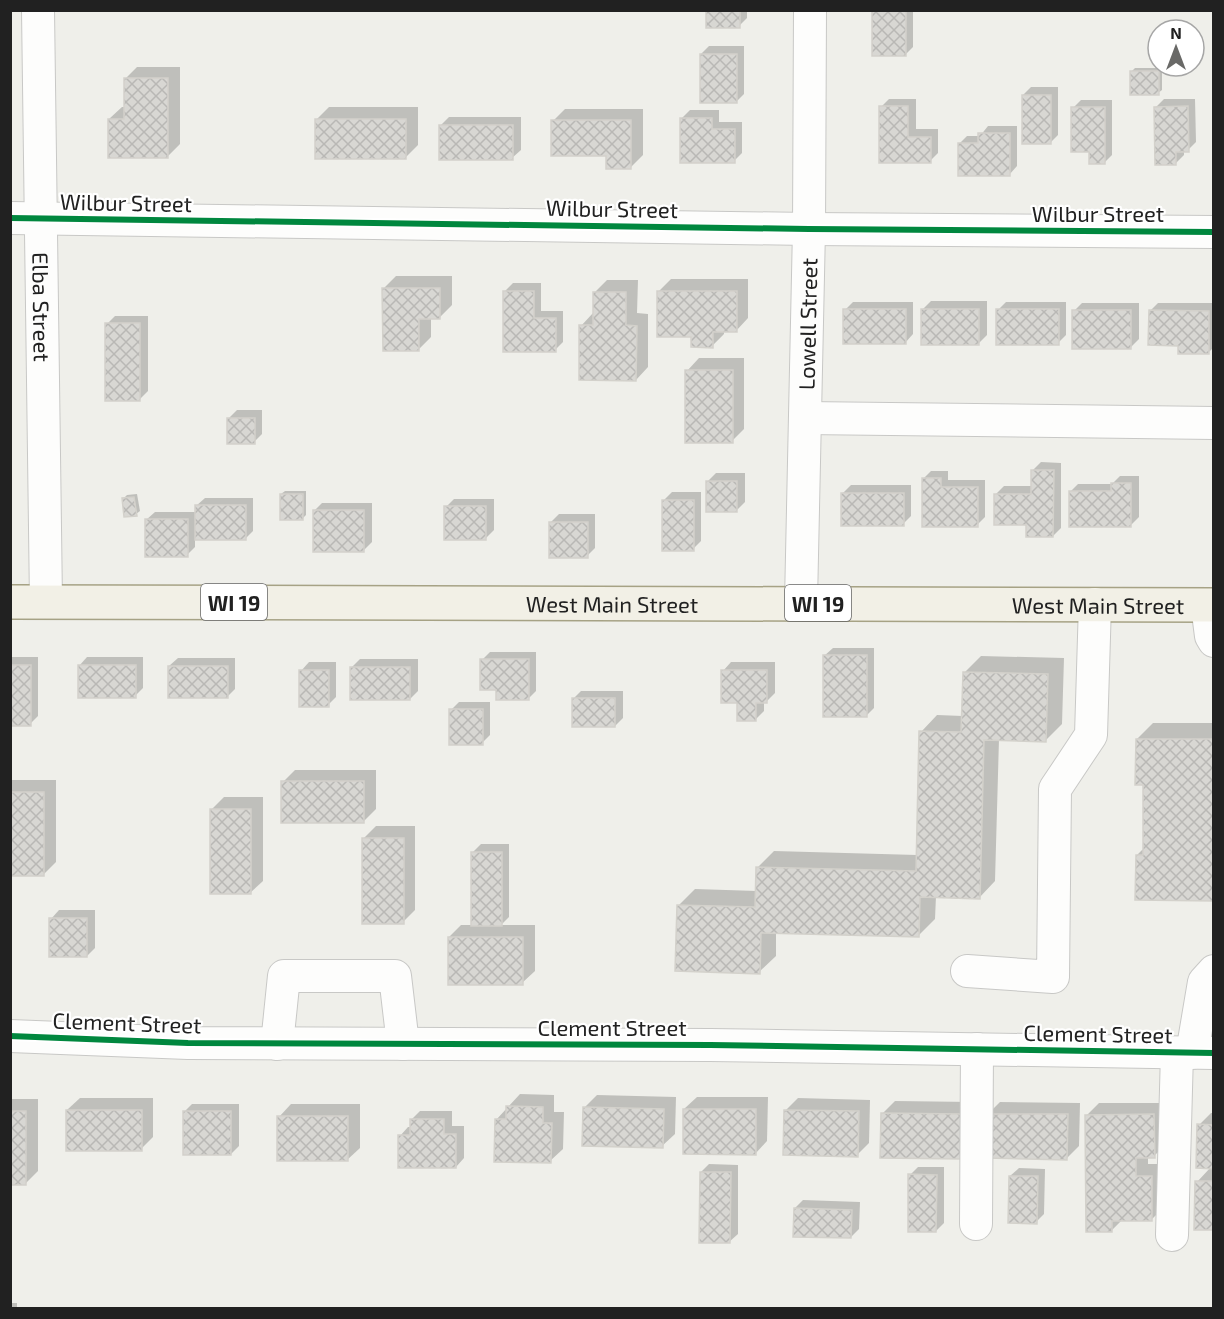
<svg xmlns="http://www.w3.org/2000/svg" width="1224" height="1319" font-family="'Exo 2',sans-serif">
  <style>
    .shadow { fill: #0003 }
    .building { fill: url(#building-cross-hatch); stroke: #d3d1cb; stroke-width: 1.5 }
    .lines { fill: none; stroke-linecap: round; stroke-linejoin: round }
    .minor-casing { stroke: #c8c8c6; stroke-width: 34 }
    .major-casing { stroke: #a6a285; stroke-width: 36 }
    .minor { stroke: #fdfdfc; stroke-width: 32 }
    .major { stroke: #f2f0e6; stroke-width: 33 }
    .cycleway-casing { stroke: #fff; stroke-width: 10 }
    .cycleway { stroke: #00873e; stroke-width: 6 }
    .labels { text-anchor: middle; dominant-baseline: central; stroke-width: 4.5; stroke-linejoin: round; paint-order: stroke }
    .shield { fill: #fff; stroke: #646464; stroke-width: 1.5 }
    .shield-label { font-size: 21px; font-weight: bold; fill: #212121 }
    .street-label { font-size: 22px; fill: #212121; stroke: #fff }
  </style>
  <defs>
    <pattern id="building-cross-hatch" width="8" height="8" patternUnits="userSpaceOnUse" patternTransform="scale(1.5)"><rect width="8" height="8" fill="#d8d7d3"/><path d="M0 0l8 8M0 8l8-8" fill="none" stroke="#b9b8b5"/></pattern>
  </defs>
  <rect width="100%" height="100%" fill="#efefea"/>
  <g class="shadow">
    <path d="M708,10H747V18L739,26Z"/>
    <path d="M873,10H913V47L905,55Z"/>
    <path d="M709,46H744V94L736,102L701,54Z"/>
    <path d="M137,67H180V144L167,157L109,119L122,107H125V79Z"/>
    <path d="M1135,68H1162V90L1158,93L1131,72Z"/>
    <path d="M1031,87H1058V135L1050,143L1023,95Z"/>
    <path d="M889,99H916V129H938V153L930,161H881V107Z"/>
    <path d="M1164,99H1195L1196,142L1188,150H1184V155L1176,163L1155,108Z"/>
    <path d="M1081,100H1112V155L1104,163L1090,151L1073,108Z"/>
    <path d="M329,107H418V145L406,157L317,119Z"/>
    <path d="M565,109H643V155L630,168L553,121Z"/>
    <path d="M690,110H719V122H742V153L734,161L682,118Z"/>
    <path d="M449,117H521V150L512,158L441,125Z"/>
    <path d="M988,126H1017V166L1009,175L959,144L967,136H980Z"/>
    <path d="M396,276H452V305L440,317H431V337L418,350L384,288Z"/>
    <path d="M671,279H748V318L736,331H724V334L712,346L693,335L659,291Z"/>
    <path d="M607,280H638L637,313L648,314V367L636,380L581,326L593,313L595,292Z"/>
    <path d="M513,283H541V311H563V342L555,350L505,291Z"/>
    <path d="M931,301H987V335L979,343L923,309Z"/>
    <path d="M853,302H913V334L905,343L845,310Z"/>
    <path d="M1006,302H1066V335L1058,343L998,310Z"/>
    <path d="M1082,303H1139V339L1131,347L1074,311Z"/>
    <path d="M1158,303H1214V347L1208,353L1179,344L1150,311Z"/>
    <path d="M115,316H148V391L140,399L107,324Z"/>
    <path d="M699,358H744V429L732,441L687,371Z"/>
    <path d="M237,410H262V434L254,442L229,418Z"/>
    <path d="M1041,462L1061,463V528L1053,536L1027,524L996,494L1004,486H1033V470Z"/>
    <path d="M931,471H948V480H985V517L977,525L923,479Z"/>
    <path d="M716,473H745V502L737,510L708,481Z"/>
    <path d="M1120,476H1139V517L1131,525L1070,492L1078,484H1112Z"/>
    <path d="M851,485H911V516L903,524L843,493Z"/>
    <path d="M285,491H306V515L303,518L281,494Z"/>
    <path d="M672,492H701V541L693,549L664,500Z"/>
    <path d="M137,494L140,511L136,514L123,499L127,495Z"/>
    <path d="M205,498H253V531L245,539H195V547L187,555L146,520L155,512H196V506Z"/>
    <path d="M454,499H494V530L486,538L446,507Z"/>
    <path d="M322,503H372V542L364,550L314,511Z"/>
    <path d="M559,514H595V548L587,556L551,522Z"/>
    <path d="M833,648H874V708L866,716L824,656Z"/>
    <path d="M490,652H536V691L528,699L497,689L482,660Z"/>
    <path d="M981,656L1064,658L1062,724L1046,740L999,739L995,881L979,898L936,896L935,919L919,935L776,932V956L759,972L678,906L695,889L757,891L758,867L774,851L917,855L921,732L937,715L963,716L964,673Z"/>
    <path d="M10,657H38V716L30,724H10Z"/>
    <path d="M87,657H143V688L135,696L79,666Z"/>
    <path d="M178,658H235V689L227,697L169,666Z"/>
    <path d="M360,659H418V691L410,699L352,667Z"/>
    <path d="M309,662H336V697L328,705L301,671Z"/>
    <path d="M731,662H775V693L767,701H764V711L756,719L739,702L723,671Z"/>
    <path d="M581,691H623V718L615,726L573,699Z"/>
    <path d="M459,702H490V735L482,743L451,710Z"/>
    <path d="M1153,723H1214V899L1137,855L1144,848L1145,784L1137,739Z"/>
    <path d="M295,770H376V809L364,821L283,782Z"/>
    <path d="M11,780H56V862L44,874H10Z"/>
    <path d="M224,797H263V881L250,893L211,810Z"/>
    <path d="M376,826H415V910L403,922L363,839Z"/>
    <path d="M481,844H509V917L501,925H535V971L522,983L449,937L461,925H473V852Z"/>
    <path d="M59,910H95V948L87,956L51,919Z"/>
    <path d="M520,1094L554,1095V1112H564L563,1149L550,1161L496,1120Z"/>
    <path d="M597,1095L676,1097L675,1134L662,1146L584,1108Z"/>
    <path d="M697,1097H768L767,1141L755,1154L684,1109Z"/>
    <path d="M80,1098H153V1137L141,1149L67,1110Z"/>
    <path d="M798,1098L870,1100L869,1143L857,1155L786,1110Z"/>
    <path d="M10,1099H38V1171L25,1184H10Z"/>
    <path d="M895,1101L973,1102V1145L882,1114Z"/>
    <path d="M1000,1102L1080,1103L1079,1146L1067,1158L988,1114Z"/>
    <path d="M1099,1103H1166V1144L1154,1156H1148V1164H1164V1207L1152,1219L1122,1220L1112,1230L1087,1115Z"/>
    <path d="M192,1104H239V1146L231,1154L184,1112Z"/>
    <path d="M291,1104H360V1148L347,1160L279,1117Z"/>
    <path d="M420,1111H452V1126H464V1158L456,1167L400,1136L408,1127H412V1119Z"/>
    <path d="M1211,1113H1214V1229L1197,1182L1211,1167L1199,1125Z"/>
    <path d="M709,1164L738,1165V1234L729,1242L701,1172Z"/>
    <path d="M918,1167H944V1223L936,1231L910,1175Z"/>
    <path d="M1019,1168L1045,1169L1044,1214L1036,1222L1010,1176Z"/>
    <path d="M803,1200L860,1202L859,1229L851,1237L795,1208Z"/>
    <rect x="10" y="1303" width="7" height="5"/>
  </g>
  <g class="building">
    <rect x="706" y="10" width="34" height="18"/>
    <rect x="872" y="10" width="34" height="46"/>
    <rect x="700" y="54" width="37" height="49"/>
    <rect x="1130" y="71" width="29" height="24"/>
    <path d="M124,78H168V158H108V119H124Z"/>
    <rect x="1022" y="95" width="29" height="49"/>
    <path d="M879,106H908V137H931V163H879Z"/>
    <path d="M1188,106L1189,152H1176V165H1155L1154,107Z"/>
    <path d="M1071,107H1105V164H1089V152H1071Z"/>
    <path d="M680,118H712V129H735V163H680Z"/>
    <rect x="315" y="119" width="91" height="40"/>
    <path d="M551,120H631V169H606V156H551Z"/>
    <rect x="439" y="125" width="74" height="35"/>
    <path d="M978,133H1010V176H958V143H978Z"/>
    <path d="M382,288H440V319H419V351H383Z"/>
    <path d="M503,291H534V318H556V352H503Z"/>
    <path d="M657,291H737V332H713V348L691,347V337H657Z"/>
    <path d="M593,292H626V325L637,326L636,381L579,380V325H593Z"/>
    <rect x="843" y="309" width="63" height="35"/>
    <rect x="921" y="309" width="58" height="36"/>
    <rect x="996" y="309" width="63" height="36"/>
    <rect x="1072" y="310" width="59" height="39"/>
    <path d="M1149,310L1209,311V354H1178V346L1148,345Z"/>
    <rect x="105" y="323" width="35" height="78"/>
    <rect x="685" y="370" width="48" height="73"/>
    <rect x="227" y="418" width="28" height="26"/>
    <path d="M1031,470H1054L1053,537H1026V525H994V494H1031Z"/>
    <path d="M922,478H941V487H978V527H922Z"/>
    <rect x="706" y="481" width="31" height="31"/>
    <path d="M1111,483H1131V527H1069V491H1111Z"/>
    <rect x="841" y="493" width="63" height="33"/>
    <rect x="280" y="494" width="23" height="26"/>
    <path d="M134,497L137,516L124,517L122,498Z"/>
    <rect x="662" y="500" width="32" height="51"/>
    <rect x="195" y="505" width="51" height="35"/>
    <rect x="444" y="506" width="42" height="34"/>
    <rect x="313" y="510" width="51" height="42"/>
    <rect x="145" y="519" width="43" height="38"/>
    <rect x="549" y="522" width="39" height="36"/>
    <rect x="823" y="655" width="44" height="62"/>
    <path d="M480,659H529V700H496V690H480Z"/>
    <rect x="10" y="665" width="21" height="61"/>
    <rect x="78" y="665" width="58" height="33"/>
    <rect x="168" y="666" width="60" height="32"/>
    <rect x="350" y="667" width="60" height="33"/>
    <rect x="299" y="670" width="30" height="37"/>
    <path d="M721,670H767V703H756V721H737V703H721Z"/>
    <path d="M963,672L1048,674L1046,742L984,740L980,899L920,897L919,937L761,933L760,974L675,971L677,905L755,907L756,867L916,871L919,731L961,732Z"/>
    <rect x="572" y="698" width="43" height="29"/>
    <rect x="449" y="709" width="34" height="36"/>
    <path d="M1136,739H1214V901L1135,900L1136,855H1143V785H1135Z"/>
    <rect x="281" y="781" width="83" height="42"/>
    <rect x="10" y="792" width="34" height="84"/>
    <rect x="210" y="809" width="41" height="85"/>
    <rect x="362" y="838" width="42" height="86"/>
    <rect x="471" y="852" width="31" height="74"/>
    <rect x="49" y="918" width="38" height="39"/>
    <rect x="448" y="937" width="75" height="48"/>
    <path d="M506,1106L543,1107V1123H552L551,1163L494,1162L495,1119H506Z"/>
    <path d="M583,1107L664,1109L663,1148L582,1146Z"/>
    <path d="M683,1109H756V1155L683,1154Z"/>
    <rect x="66" y="1110" width="76" height="41"/>
    <path d="M784,1110L859,1111L858,1157L783,1155Z"/>
    <rect x="10" y="1111" width="16" height="74"/>
    <rect x="183" y="1111" width="48" height="44"/>
    <path d="M881,1113L961,1114V1159L880,1158Z"/>
    <path d="M986,1114H1068L1067,1160L986,1158Z"/>
    <path d="M1154,1114L1155,1158H1136V1176H1152V1221H1112V1232H1086L1085,1115Z"/>
    <rect x="277" y="1116" width="71" height="45"/>
    <path d="M410,1119H444V1134H456V1168H398V1135H410Z"/>
    <path d="M1197,1124L1214,1125V1169L1196,1168Z"/>
    <path d="M700,1172H731L730,1243H699Z"/>
    <path d="M908,1174L937,1175L936,1232H908Z"/>
    <path d="M1009,1176H1038L1037,1224L1008,1223Z"/>
    <path d="M1214,1178V1230H1194L1195,1181H1213Z"/>
    <path d="M794,1208L852,1210L851,1238L793,1237Z"/>
  </g>
  <g class="lines">
    <defs>
      <g id="minor">
        <path id="s1" d="M38,10L46,602"/>
        <path d="M10,218L809,229L1214,232"/>
        <path d="M805,418L1214,423"/>
        <path id="s2" d="M801,602L809,229L810,10"/>
        <path d="M1207,605L1211,636L1214,641"/>
        <path d="M967,971L1053,977L1055,789L1091,735L1095,604"/>
        <path d="M10,1036L188,1043L710,1045L1214,1053"/>
        <path d="M277,1044L284,976H395L403,1044"/>
        <path d="M1192,1053L1204,982L1214,971"/>
        <path d="M976,1224L977,1049"/>
        <path d="M1172,1235L1177,1053"/>
      </g>
      <g id="major">
        <path id="s3" d="M10,602L1214,605"/>
      </g>
    </defs>
    <use href="#minor" class="minor-casing"/>
    <use href="#major" class="major-casing"/>
    <use href="#minor" class="minor"/>
    <use href="#major" class="major"/>
    <defs>
      <g id="cycleway">
        <path d="M10,218L809,229L1214,232"/>
        <path d="M10,1036L188,1043L710,1045L1214,1053"/>
      </g>
    </defs>
    <use href="#cycleway" class="cycleway-casing"/>
    <use href="#cycleway" class="cycleway"/>
  </g>
  <g class="labels">
    <g class="shield">
      <rect x="201" y="584" width="66" height="36" rx="4.5"/>
      <rect x="785" y="585" width="66" height="36" rx="4.5"/>
    </g>
    <g class="shield-label">
      <text x="234" y="602">WI 19</text>
      <text x="818" y="603">WI 19</text>
    </g>
    <g class="street-label">
      <text transform="translate(126 202) rotate(1)">Wilbur Street</text>
      <text transform="translate(612 208) rotate(1)">Wilbur Street</text>
      <text x="1098" y="213">Wilbur Street</text>
      <text stroke="none"><textPath href="#s1" startOffset="297">Elba Street</textPath></text>
      <text stroke="none"><textPath href="#s2" startOffset="278">Lowell Street</textPath></text>
      <text stroke="none"><textPath href="#s3" startOffset="602">West Main Street</textPath></text>
      <text stroke="none"><textPath href="#s3" startOffset="1088">West Main Street</textPath></text>
      <text transform="translate(127 1022) rotate(2)">Clement Street</text>
      <text x="612" y="1027">Clement Street</text>
      <text transform="translate(1098 1033) rotate(1)">Clement Street</text>
    </g>
  </g>
  <rect width="1224" height="1319" fill="none" stroke="#212121" stroke-width="24"/>
  <g transform="translate(1176 48)"><circle r="28" fill="#ffffff" stroke="#a6a6a6" stroke-width="1.5"/>
  <path d="M0-4.5L10 22L0 15L-10 22Z" fill="#696967"/>
  <text y="-9" font-size="16" font-weight="bold" text-anchor="middle" fill="#212121">N</text>
  </g>
</svg>
